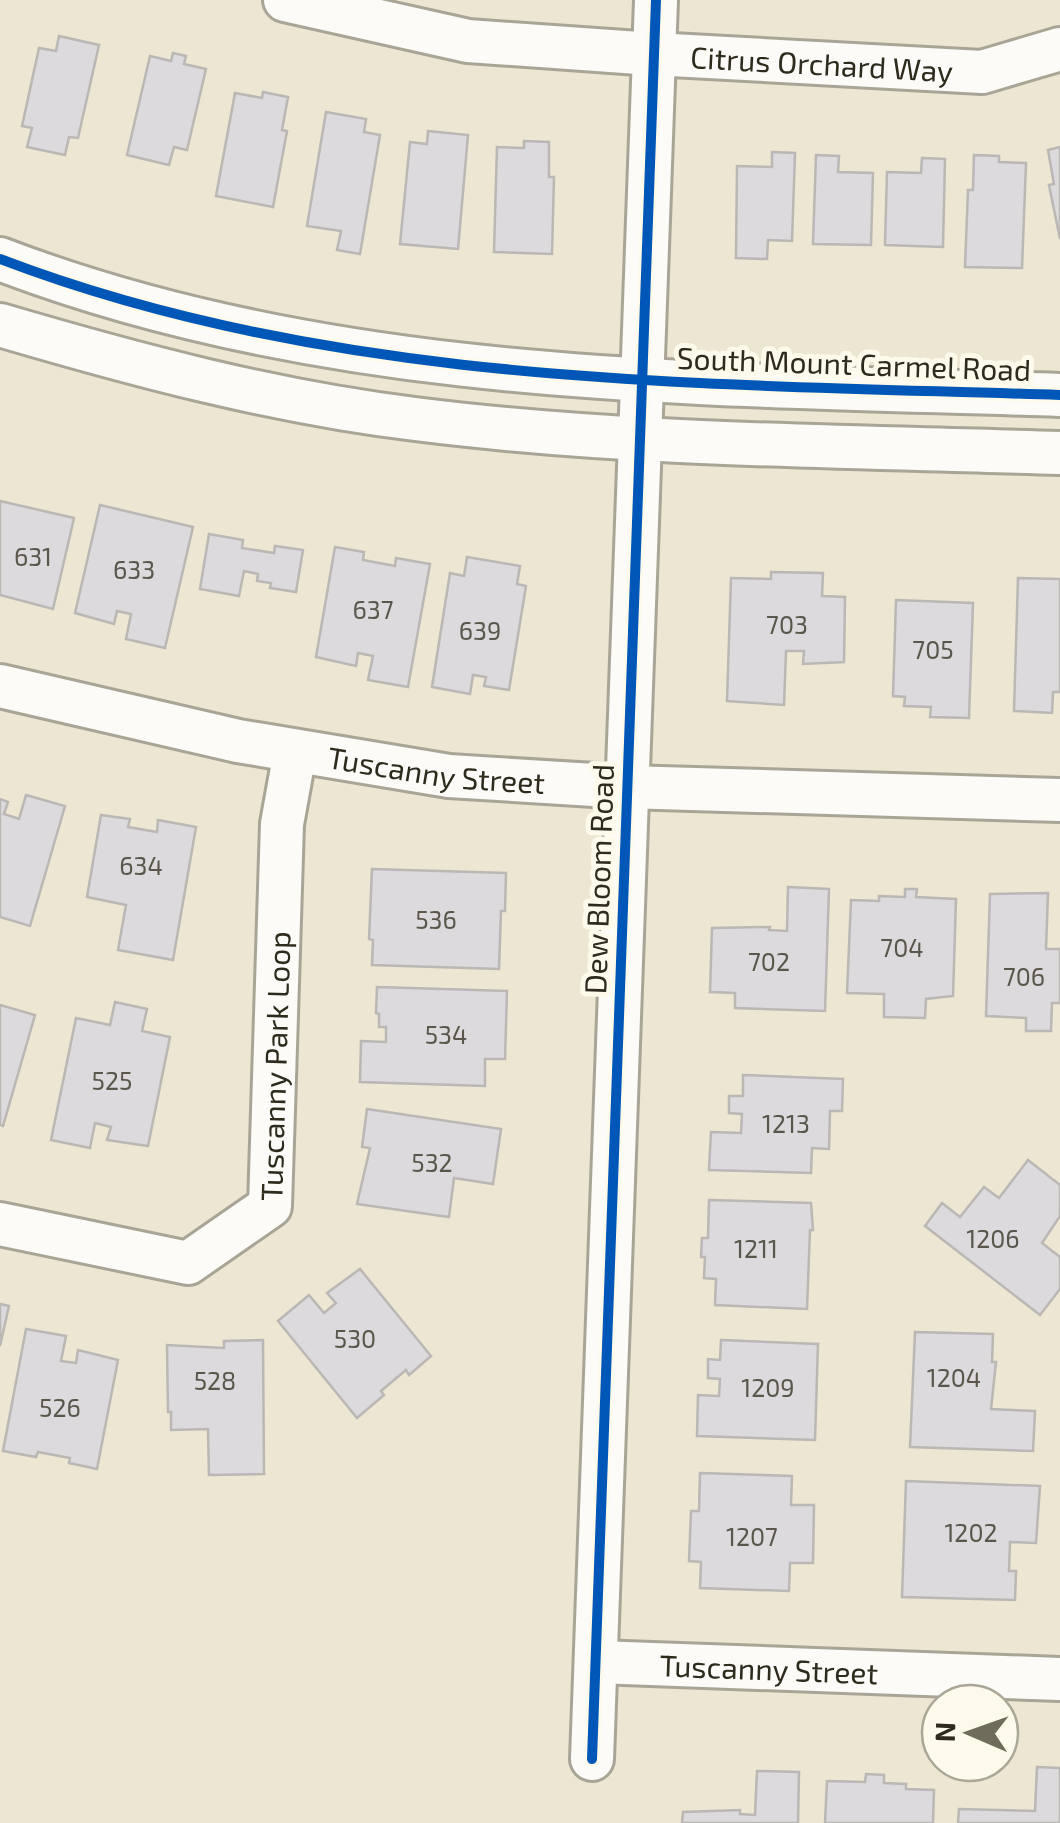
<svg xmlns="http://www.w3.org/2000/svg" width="1060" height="1823" font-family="'Exo 2',sans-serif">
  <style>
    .building { fill: #dddadd; stroke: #bab7b4; stroke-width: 2.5 }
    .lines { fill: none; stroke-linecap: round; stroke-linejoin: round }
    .minor-casing { stroke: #a9a596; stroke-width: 48 }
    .minor { stroke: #fcfbf8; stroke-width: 42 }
    .cycleway-casing { stroke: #fefaeb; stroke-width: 16 }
    .cycleway { stroke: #0057b8; stroke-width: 10 }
    .labels { text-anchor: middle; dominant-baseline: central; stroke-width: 10; stroke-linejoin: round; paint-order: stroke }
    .number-label { font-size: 25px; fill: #5a564c }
    .street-label { font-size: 30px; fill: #2e2a1c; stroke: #fefaeb }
  </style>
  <rect width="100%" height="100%" fill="#ece6d2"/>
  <g class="building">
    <path d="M59,36L99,45L78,138L69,137L65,155L27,147L32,128L22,126L39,48L56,51Z"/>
    <path d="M173,53L186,56L184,64L206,69L187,150L174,147L169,165L127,155L150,56L171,61Z"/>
    <path d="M263,92L288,97L282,130L287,131L273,207L216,196L235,93L262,98Z"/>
    <path d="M326,112L366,119L364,132L380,135L360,254L337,250L341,231L307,226Z"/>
    <path d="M428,131L468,135L458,249L400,244L410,142L427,144Z"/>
    <path d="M524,141L549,142V177H554L552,254L494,252L497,147L524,148Z"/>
    <path d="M1060,147V239L1049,185L1054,184L1048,150Z"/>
    <path d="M772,152L795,153L792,241L768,240L767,259L736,258L737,166L772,167Z"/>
    <path d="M816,155L839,156L838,172L873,173L871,245L813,244Z"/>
    <path d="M974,155L999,156V162L1026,163L1022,268L965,267L968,190H973Z"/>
    <path d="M922,158L945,159L943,247L885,245L887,172L921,173Z"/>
    <path d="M0,501L74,518L53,609L0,595Z"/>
    <path d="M100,505L193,527L165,648L126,639L131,614L117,611L114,624L75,613Z"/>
    <path d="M209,534L243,540L242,548L274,553L275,546L303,550L296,592L270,588L271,583L257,581L258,574L244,571L239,596L200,589Z"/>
    <path d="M335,547L364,552L363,560L395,566L396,558L430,564L408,687L368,680L373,656L358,653L356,666L316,657Z"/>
    <path d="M467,557L520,566L517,584L526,586L509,690L484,686L486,677L473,675L470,694L432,687L450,573L464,576Z"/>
    <path d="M771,572L823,573L822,596L845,597L844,662L803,664L804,651H786L784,705L727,701L731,578L771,579Z"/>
    <path d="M1018,578L1060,579V692H1053L1052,713L1014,711Z"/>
    <path d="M896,600L973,603L969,718L930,717L931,707L904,706L905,697L893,696Z"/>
    <path d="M26,795L65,806L30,926L0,917V799L8,802L4,814L19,819Z"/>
    <path d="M101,815L130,819L128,827L157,832L158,820L196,827L173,960L118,950L126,905L87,897Z"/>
    <path d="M372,869L506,873L505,911H501L499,969L372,965L373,940L369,939Z"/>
    <path d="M788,887L829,889L825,1011L735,1008V993L710,992L712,928L770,927L769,930L787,931Z"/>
    <path d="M905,889H917L916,897L956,899L953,996L926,999L925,1018L884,1017V994L847,993L851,900L879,901V896L905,897Z"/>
    <path d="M1048,893L1046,949H1060V1003H1052L1051,1031H1026V1018L986,1016L990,894Z"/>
    <path d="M377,987L507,991L505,1059H485V1086L360,1082L361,1041L386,1042V1027H379V1014L376,1013Z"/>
    <path d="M115,1002L147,1009L142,1031L170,1037L148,1146L107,1140L111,1127L95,1123L90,1148L51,1140L76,1018L110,1025Z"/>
    <path d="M0,1005L35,1015L3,1126L0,1125Z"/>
    <path d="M743,1075L843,1079L842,1111H830L829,1149L812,1148L811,1173L709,1170L711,1132L741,1133L742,1114L729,1113V1096H743Z"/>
    <path d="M367,1109L501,1129L493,1184L454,1178L449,1217L357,1204L370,1148L362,1147Z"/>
    <path d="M1028,1160L1060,1185V1216L1042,1243L1060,1257V1289L1040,1315L925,1226L942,1203L960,1217L984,1187L999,1198Z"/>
    <path d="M709,1200L811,1203L813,1230H810L807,1309L715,1305L716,1279L704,1278L705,1257H701L702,1238H708Z"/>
    <path d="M360,1269L431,1356L409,1375L406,1370L381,1391L384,1395L357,1418L278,1321L309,1295L324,1313L336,1303L327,1293Z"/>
    <path d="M0,1304L9,1306L0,1346Z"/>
    <path d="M26,1329L66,1336L61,1361L76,1363L78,1350L118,1360L97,1469L69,1463L70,1458L38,1452L36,1457L3,1451Z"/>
    <path d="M915,1332L993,1334L992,1362H996L991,1409L1035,1411L1033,1451L910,1447Z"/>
    <path d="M263,1340L264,1474L209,1475L208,1429L171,1430V1412H168L167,1345L224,1348V1341Z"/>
    <path d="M721,1340L818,1344L815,1440L697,1436L698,1395L719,1396L720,1379L708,1378V1359L720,1360Z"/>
    <path d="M700,1473L792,1476L791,1505H814L813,1563H790L789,1591L700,1588L701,1562L689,1561L691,1511H699Z"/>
    <path d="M906,1481L1040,1486L1036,1543L1010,1542L1009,1571H1016L1015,1600L902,1597Z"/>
    <path d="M1037,1767L1060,1768V1823H958L959,1809L1035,1811Z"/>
    <path d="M757,1771L799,1772L798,1823H682L683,1812L740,1810V1814L755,1815Z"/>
    <path d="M866,1774L884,1775V1783L906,1784V1789L934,1790L933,1823H825L827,1781L865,1782Z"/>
  </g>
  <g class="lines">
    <defs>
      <g id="minor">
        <path id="s1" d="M285,0L468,41L653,54L982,72L1060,49"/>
        <path d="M0,259C337,388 705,383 1060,395"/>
        <path d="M0,325C136,365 274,402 415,419C628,446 845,446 1060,453"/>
        <path id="s2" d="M0,686L238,741L449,776L626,787L1060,800"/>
        <path id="s3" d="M0,1224L188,1263L270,1206L282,824L295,752"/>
        <path id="s4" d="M597,1662L1060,1679"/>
        <path d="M592,1759L656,0"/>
      </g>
    </defs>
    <use href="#minor" class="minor-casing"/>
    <use href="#minor" class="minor"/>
    <defs>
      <g id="cycleway">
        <path d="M0,259C337,388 705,383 1060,395"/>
        <path d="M592,1759L656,0"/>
      </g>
    </defs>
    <use href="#cycleway" class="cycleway-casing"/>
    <use href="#cycleway" class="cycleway"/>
  </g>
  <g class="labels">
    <g class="number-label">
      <text x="33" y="556">631</text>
      <text x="134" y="569">633</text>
      <text x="373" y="609">637</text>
      <text x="787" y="624">703</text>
      <text x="480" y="630">639</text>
      <text x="933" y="649">705</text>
      <text x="141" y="865">634</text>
      <text x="436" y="919">536</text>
      <text x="902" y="947">704</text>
      <text x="769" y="961">702</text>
      <text x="1024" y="976">706</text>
      <text x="446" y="1034">534</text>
      <text x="112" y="1080">525</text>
      <text x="786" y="1123">1213</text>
      <text x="432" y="1162">532</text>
      <text x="993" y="1238">1206</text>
      <text x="756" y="1248">1211</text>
      <text x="355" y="1338">530</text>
      <text x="954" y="1377">1204</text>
      <text x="215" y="1380">528</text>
      <text x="768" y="1387">1209</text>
      <text x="60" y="1407">526</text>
      <text x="971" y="1532">1202</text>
      <text x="752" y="1536">1207</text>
    </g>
    <g class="street-label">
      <text stroke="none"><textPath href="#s1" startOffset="542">Citrus Orchard Way</textPath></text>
      <text transform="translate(854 363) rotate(2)">South Mount Carmel Road</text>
      <text stroke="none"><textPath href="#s2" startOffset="445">Tuscanny Street</textPath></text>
      <text transform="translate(598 879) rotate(-88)">Dew Bloom Road</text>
      <text stroke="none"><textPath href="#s3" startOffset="432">Tuscanny Park Loop</textPath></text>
      <text stroke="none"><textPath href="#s4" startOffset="172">Tuscanny Street</textPath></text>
    </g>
  </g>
  <g transform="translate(970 1733) rotate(272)"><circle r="48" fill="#fefaeb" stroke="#aba798" stroke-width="2.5"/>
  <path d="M0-8L18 38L0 25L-18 38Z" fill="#706c5c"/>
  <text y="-15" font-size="28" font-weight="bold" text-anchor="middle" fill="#2e2a1c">N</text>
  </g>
</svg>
